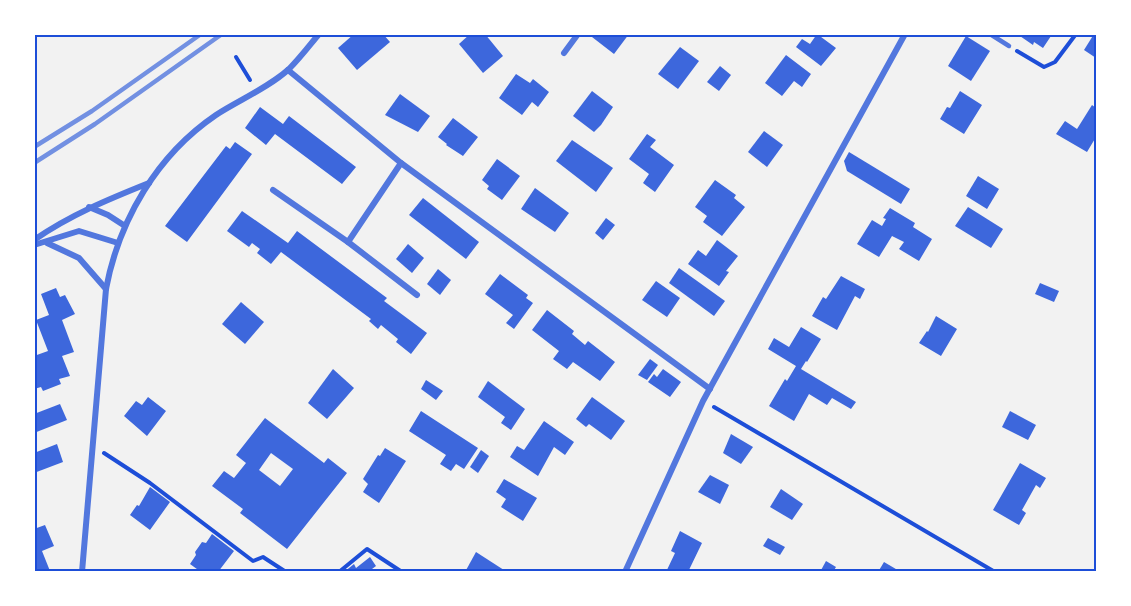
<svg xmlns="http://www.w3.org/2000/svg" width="1131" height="606" font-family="'Source Serif 4',serif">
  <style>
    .building { fill: #3d67dc; fill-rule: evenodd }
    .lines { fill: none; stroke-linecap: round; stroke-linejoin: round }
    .path { stroke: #1d4ed8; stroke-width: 4 }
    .service { stroke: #5277de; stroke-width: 4.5 }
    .minor { stroke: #5277de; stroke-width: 6 }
    .rail { stroke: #7290e2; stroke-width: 4.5 }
    .neatline { fill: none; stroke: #1d4ed8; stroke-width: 2 }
  </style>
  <rect width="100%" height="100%" fill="#f2f2f2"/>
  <g class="building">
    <path d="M354,34H383L390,42L357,70L338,48Z"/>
    <path d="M470,34H485L503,56L483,73L459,44Z"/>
    <path d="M593,34H629L614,54L592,37Z"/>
    <path d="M817,34L836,48L821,66L796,47L802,39L810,44Z"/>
    <path d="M1017,34H1048L1051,36L1043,48L1034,42L1033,45Z"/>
    <path d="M1094,34H1096V58L1084,50Z"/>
    <path d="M966,36L990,51L971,81L948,66Z"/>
    <path d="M680,47L699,61L678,89L658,74Z"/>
    <path d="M786,55L811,74L802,87L794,81L782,96L765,83Z"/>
    <path d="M720,66L731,75L719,91L707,82Z"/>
    <path d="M516,74L530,83L533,79L549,92L538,107L532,102L522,115L499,98Z"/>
    <path d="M592,91L613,107L601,125L594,132L573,116Z"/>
    <path d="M960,91L982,105L964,134L940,119L947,107L950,108Z"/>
    <path d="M400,94L430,116L418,132L385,115Z"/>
    <path d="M1092,105L1096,108V137L1087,152L1056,134L1065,121L1077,129Z"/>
    <path d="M260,107L283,124L289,116L356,167L342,184L275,134L266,145L245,128Z"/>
    <path d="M453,118L478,137L463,156L446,145L447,144L438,137Z"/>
    <path d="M764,131L783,145L767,167L748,152Z"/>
    <path d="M647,134L656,140L650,147L674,165L655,192L643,183L649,174L629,159Z"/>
    <path d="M572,140L613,168L596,192L556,161Z"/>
    <path d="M235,142L252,154L187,242L165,226L226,146L230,149Z"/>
    <path d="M849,152L910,189L901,204L847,171L844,161Z"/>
    <path d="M497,159L520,176L502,200L487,189L489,186L482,180Z"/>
    <path d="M978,176L999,189L987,209L966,196Z"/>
    <path d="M715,180L736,195L734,198L745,207L722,236L703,222L707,216L695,207Z"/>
    <path d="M535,188L569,213L555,232L521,209Z"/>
    <path d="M423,198L479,242L466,259L409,215Z"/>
    <path d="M968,207L1003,229L991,248L955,226Z"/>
    <path d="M890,208L915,223L913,227L932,239L919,261L899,249L904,242L892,236L879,257L857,244L872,220L882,226L886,219L883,218Z"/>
    <path d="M242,211L288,243L297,231L387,298L384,301L427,333L411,354L396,342L398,339L381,325L378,329L369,321L371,319L281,252L271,264L257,253L260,249L252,243L249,247L227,231Z"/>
    <path d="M606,218L615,225L603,240L595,233Z"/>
    <path d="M717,240L738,256L726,271L729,272L719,286L688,264L698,250L706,256Z"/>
    <path d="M408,244L424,258L412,273L396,259Z"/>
    <path d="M679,268L725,301L714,316L669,283Z"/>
    <path d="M438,269L451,280L440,295L427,284Z"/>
    <path d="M500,274L528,295L526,298L533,303L514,329L506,323L513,315L485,294Z"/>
    <path d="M841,276L865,289L860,299L855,296L837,330L812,316L823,297L826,299Z"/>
    <path d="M656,281L680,298L667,317L642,300Z"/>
    <path d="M1040,283L1059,291L1054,302L1035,294Z"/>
    <path d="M56,288L60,297L65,295L75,314L62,320L74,352L62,356L70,376L59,379L61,384L43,391L41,387L34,389V356L48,351L36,320L49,315L41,294Z"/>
    <path d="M241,302L264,322L245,344L222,324Z"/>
    <path d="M547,310L574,331L572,334L585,345L588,341L615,362L600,381L573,362L567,369L553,359L559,351L532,330Z"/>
    <path d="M936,316L957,329L941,356L919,343L927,331L928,332Z"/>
    <path d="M801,327L821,339L807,362L806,361L801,369L856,402L851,409L832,398L827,405L809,394L794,421L769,406L785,379L787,381L796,366L768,349L774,338L789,347Z"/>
    <path d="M650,359L658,365L647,380L638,375Z"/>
    <path d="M333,369L354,388L327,419L308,403Z"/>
    <path d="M663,369L681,382L670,397L648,382L654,374L657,377Z"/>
    <path d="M426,380L443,391L436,400L421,389Z"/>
    <path d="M488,381L525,409L511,430L501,423L505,417L478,397Z"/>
    <path d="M148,397L166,411L147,436L124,416L136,401L142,405Z"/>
    <path d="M592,397L625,421L611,440L589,424L586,427L576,419Z"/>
    <path d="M60,404L67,420L34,433V414Z"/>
    <path d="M421,411L478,448L464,469L456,464L451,471L440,464L446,455L409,431Z"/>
    <path d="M1010,411L1036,425L1028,440L1002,427Z"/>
    <path d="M265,418L324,463L328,458L347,473L287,549L240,513L243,509L212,486L224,471L234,478L246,463L236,455ZM271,453L293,469L280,486L259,470Z"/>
    <path d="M544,421L574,442L565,455L554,447L538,476L510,457L517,446L524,450Z"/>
    <path d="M731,434L753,447L741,464L723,453Z"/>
    <path d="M57,444L63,462L34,473V453Z"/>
    <path d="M385,448L406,461L379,503L363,492L368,484L363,479L378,455L380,456Z"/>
    <path d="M481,450L489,456L478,473L470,467Z"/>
    <path d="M1020,463L1046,478L1040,488L1036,485L1022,510L1026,513L1019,525L993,510Z"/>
    <path d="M710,475L729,485L720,504L698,492Z"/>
    <path d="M504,479L537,498L523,521L501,507L506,499L496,492Z"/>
    <path d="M150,487L170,502L150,530L130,515L137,505L139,506Z"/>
    <path d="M781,489L803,504L792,520L770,507Z"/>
    <path d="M45,525L54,546L42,551L50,571L34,572V529Z"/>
    <path d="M680,531L702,543L688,572H666L675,553L671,551Z"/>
    <path d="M212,534L234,551L218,572H201L190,564L196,555L195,552L202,542L206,543Z"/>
    <path d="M768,538L785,547L780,555L763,546Z"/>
    <path d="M476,552L507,572H465Z"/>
    <path d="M370,557L376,566L372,569L374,572H344L354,564L356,568Z"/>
    <path d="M826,561L836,567L833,572H820Z"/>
    <path d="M884,562L901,572H878Z"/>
  </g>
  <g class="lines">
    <g class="path">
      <path d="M1017,51L1044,67L1055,62L1076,34"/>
      <path d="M236,57L250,80"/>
      <path d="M714,407L995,572"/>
      <path d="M104,453L150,483L253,561L263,557L286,572"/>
      <path d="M339,572L367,549L402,572"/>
    </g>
    <path class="service" d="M990,34L1009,46"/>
    <g class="minor">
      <path d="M564,53L578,34"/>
      <path d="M288,70L401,163L710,389"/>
      <path d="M401,163L348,242L417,295"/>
      <path d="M273,190L348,242"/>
      <path d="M89,207L108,215L125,226"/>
      <path d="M34,240C70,215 109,199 149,183"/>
      <path d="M47,243L79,258L106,289"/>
      <path d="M34,245L79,231L118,243"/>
      <path d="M82,572L106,289C119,220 157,155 216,115C239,100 268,88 289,69C300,58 309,46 319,34"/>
      <path d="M625,572L703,401L905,34"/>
    </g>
    <g class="rail">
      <path d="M34,147L92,111L201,34"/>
      <path d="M34,163L95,124L222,34"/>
    </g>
  </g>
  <rect width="1131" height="606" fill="none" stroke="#ffffff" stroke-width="72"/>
  <rect x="36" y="36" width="1059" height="534" class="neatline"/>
</svg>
